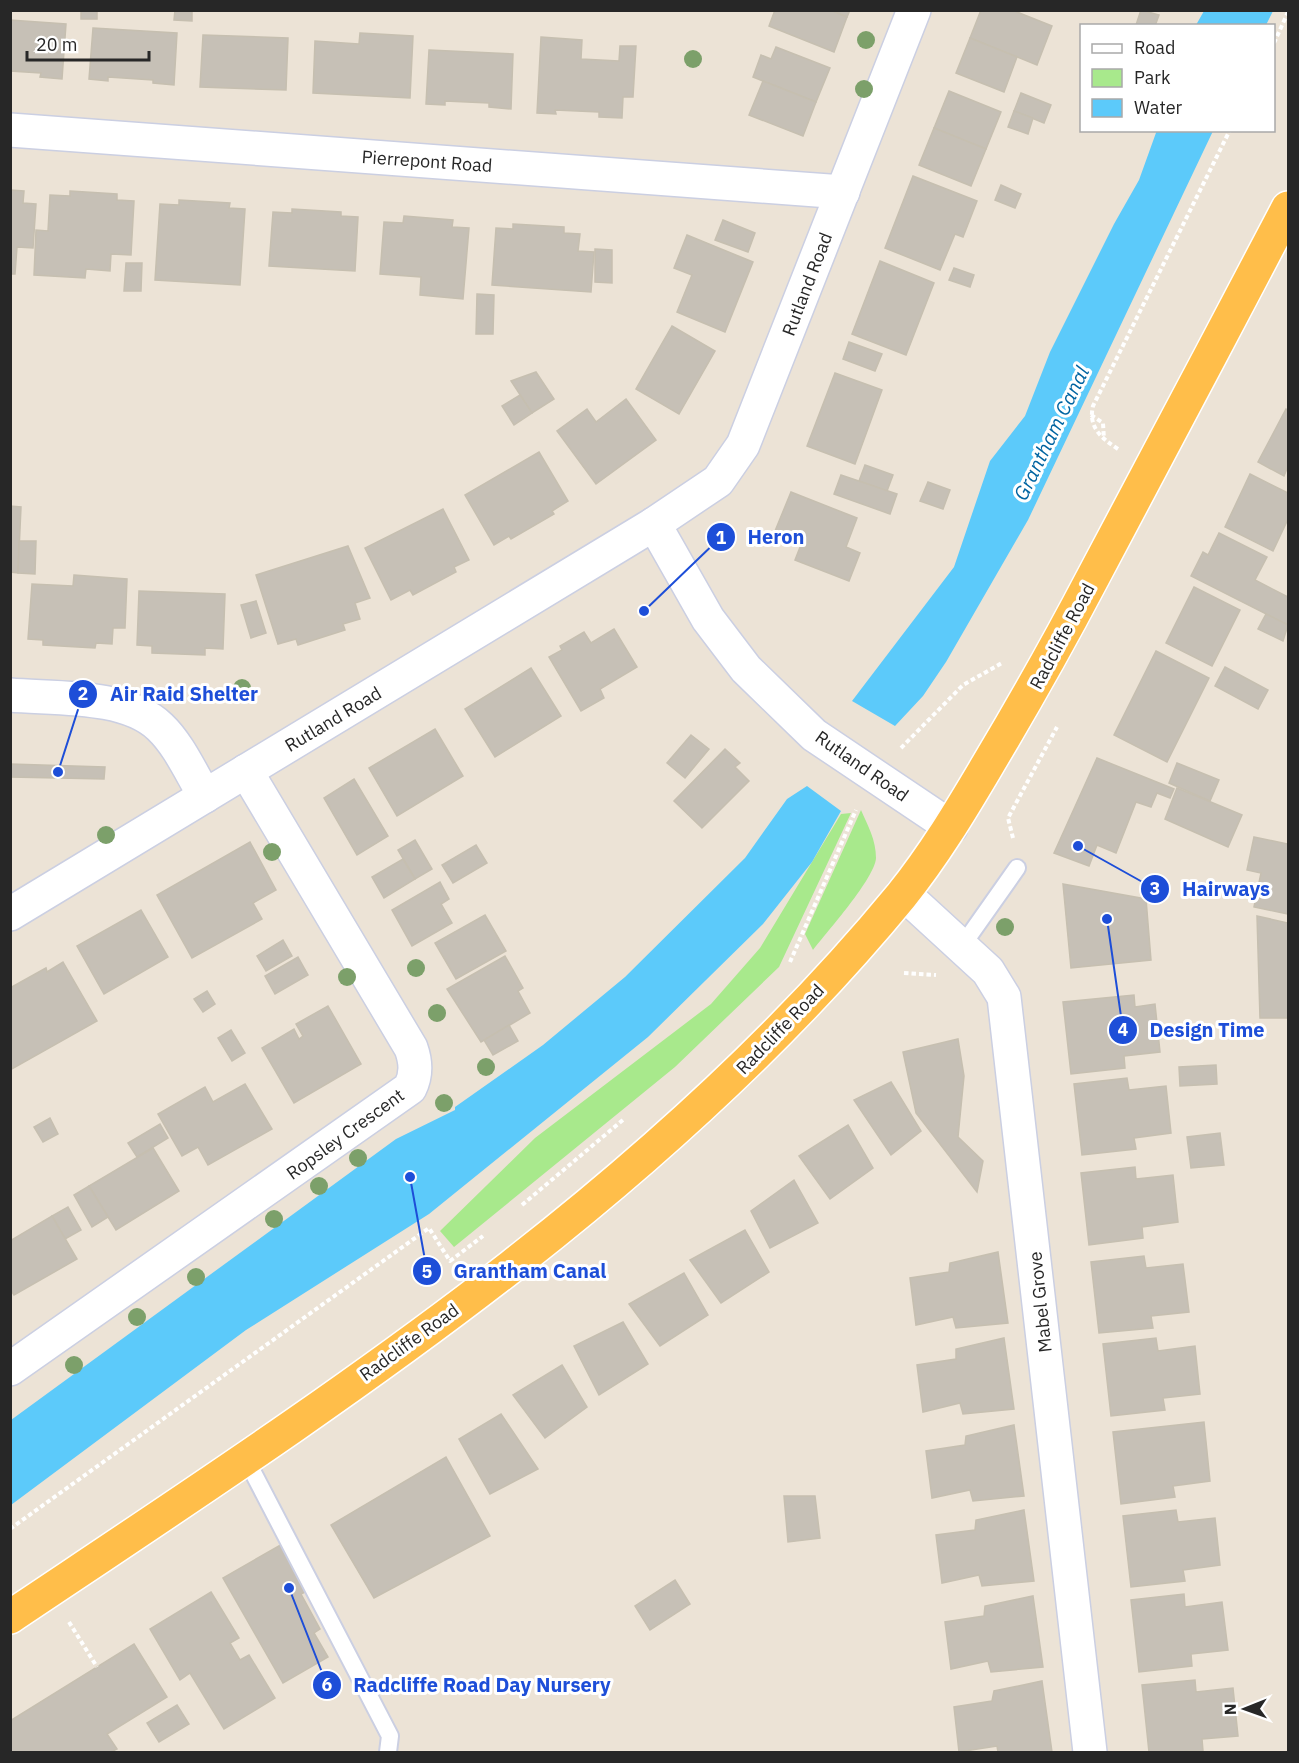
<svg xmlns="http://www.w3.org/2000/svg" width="1299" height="1763" font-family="'IBM Plex Sans',sans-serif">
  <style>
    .green { fill: #a8e98c }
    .water { fill: #5ccafa }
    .building { fill: #c6c0b6; stroke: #c6bfb0; stroke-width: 1.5 }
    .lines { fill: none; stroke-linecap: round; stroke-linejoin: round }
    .service-casing { stroke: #cbcfe2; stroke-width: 20 }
    .minor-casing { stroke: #cbcfe2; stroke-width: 36 }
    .trunk-casing { stroke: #fff; stroke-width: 36 }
    .path { stroke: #fff; stroke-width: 4; stroke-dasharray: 4.5 3; stroke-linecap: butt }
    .service { stroke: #fff; stroke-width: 16 }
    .minor { stroke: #fff; stroke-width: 33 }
    .trunk { stroke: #ffbe4a; stroke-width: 33 }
    .tree { fill: #7ca06a }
    .labels { text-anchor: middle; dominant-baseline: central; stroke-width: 6; stroke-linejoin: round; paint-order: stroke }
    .street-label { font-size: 18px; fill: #272727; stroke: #fff }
    .water-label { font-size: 20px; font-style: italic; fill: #0064a1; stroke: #fff }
    .leader { fill: none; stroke: #1d4ed8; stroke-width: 2 }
    .callout-dot { fill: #1d4ed8; stroke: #fff; stroke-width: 2 }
    .mark-label { font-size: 18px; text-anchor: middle; font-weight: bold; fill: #fff }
    .callout-label { font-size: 20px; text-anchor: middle; font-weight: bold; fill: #1d4ed8; stroke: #fff; stroke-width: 6; stroke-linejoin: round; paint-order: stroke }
  </style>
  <rect width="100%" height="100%" fill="#ece3d6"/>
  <g class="green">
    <path d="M861,810C868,826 876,840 876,858C875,878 827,932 813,950L805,934Z"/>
    <path d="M851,813L779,967L675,1067L454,1247L440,1231L535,1138L711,1004L760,948L841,814Z"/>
  </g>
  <g class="water">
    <path d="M1204,11V10L1273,11L1266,25H1196Z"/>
    <path d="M1157,130L1213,131L1028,520L946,662L923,696L895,726L852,701L954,567L990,461L1025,416L1050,352L1114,224L1139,180Z"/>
    <path d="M807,786L841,811L812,862L763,924L648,1037L429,1214L246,1330L11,1505V1420L396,1139L455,1110V1107L543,1045L625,977L745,858L787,799Z"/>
  </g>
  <g class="building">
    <rect x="81" y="10" width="16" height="9"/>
    <path d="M175,10H192V21L174,20Z"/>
    <path d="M775,10H831L847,17L834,52L769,26Z"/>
    <path d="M831,10H850L847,17Z"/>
    <path d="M981,10H1012L1052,26L1037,65L970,38Z"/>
    <path d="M1141,10L1159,15L1155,26L1136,25Z"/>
    <path d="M10,20L66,24L62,79L40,77L41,73L10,71Z"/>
    <path d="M93,28L177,33L174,85L153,83V80L108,77V81L89,79Z"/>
    <path d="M360,33L413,36L410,98L313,93L315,41L359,44Z"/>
    <path d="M203,35L288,38L286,90L200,87Z"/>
    <path d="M541,37L582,40L581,59L619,61L620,46H636L633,97H623L622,118L599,117V112L555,110L556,114L537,113Z"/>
    <path d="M970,38L1017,57L1004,92L956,73Z"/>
    <path d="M776,47L830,68L816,102L753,77L761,55L771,59Z"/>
    <path d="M429,50L513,54L511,109L489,107V103L445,101V105L426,104Z"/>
    <path d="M763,81L816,102L803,136L749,115Z"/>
    <path d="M949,91L1001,112L986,149L934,128Z"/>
    <path d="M1021,93L1051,105L1044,123L1014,111Z"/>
    <path d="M1014,111L1033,118L1028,134L1008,127Z"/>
    <path d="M934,128L986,149L971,186L919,165Z"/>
    <path d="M913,176L977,201L963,237L955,234L940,270L885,248Z"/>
    <path d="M1001,185L1021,194L1015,208L995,200Z"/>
    <path d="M10,190L24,191L23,203L36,204L33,248L17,247L15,274H10Z"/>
    <path d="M70,191L117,194V200L134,201L131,255L111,254L110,271L86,269L85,278L34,275L36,230L48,231L50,195L70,196Z"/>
    <path d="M179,200L230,203L229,208L245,209L240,285L155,280L160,204L179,205Z"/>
    <path d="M292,209L341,212V216L358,217L355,271L269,266L273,212L292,213Z"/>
    <path d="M404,216L453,220L452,227L469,228L463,299L420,295L421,277L380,274L384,222L403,223Z"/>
    <path d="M723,220L755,233L748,252L715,240Z"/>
    <path d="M513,224L564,227V233L580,234L578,251L594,252L591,292L492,285L496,228L513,229Z"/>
    <path d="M687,235L753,262L725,332L677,312L692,275L674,268Z"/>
    <path d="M595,249L612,250V283L595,282Z"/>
    <path d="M880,261L934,283L906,355L852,334Z"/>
    <path d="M126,263H142L141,291H124Z"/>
    <path d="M954,268L974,275L970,287L949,280Z"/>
    <path d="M477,294L494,295L493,334H476Z"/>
    <path d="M672,326L715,351L679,414L636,389Z"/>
    <path d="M849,342L882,354L875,371L843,359Z"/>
    <path d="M536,372L554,399L532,413L511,381Z"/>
    <path d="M835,373L882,390L855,464L807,446Z"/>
    <path d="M520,395L532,413L514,425L502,406Z"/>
    <path d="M626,399L656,440L596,484L557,431L587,409L596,422Z"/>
    <path d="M1286,409L1288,411V466L1284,476L1258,462Z"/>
    <path d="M539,452L568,501L552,511L554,514L511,539L509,536L494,545L465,495Z"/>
    <path d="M865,465L893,475L887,491L859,481Z"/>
    <path d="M1250,474L1288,493V519L1273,551L1225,527Z"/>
    <path d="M841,475L897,494L890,514L834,494Z"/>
    <path d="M928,482L950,490L943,509L920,501Z"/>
    <path d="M791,492L857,518L846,547L860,553L849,581L795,560L802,542L775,531Z"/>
    <path d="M10,506L21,507L18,573L10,572Z"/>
    <path d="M443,509L469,560L454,567L456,572L413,595L410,590L391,600L365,548Z"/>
    <path d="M1219,533L1267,557L1255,580L1288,597V625L1191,576L1203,552L1208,555Z"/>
    <path d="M19,541H36L35,574L18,573Z"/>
    <path d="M348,546L370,598L355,603L360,619L343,624L345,630L298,645L296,639L278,644L256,575Z"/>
    <path d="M74,575L127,579L125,628H113L112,644L96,643L95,648L43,645V640L28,639L32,584L73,586Z"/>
    <path d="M1194,587L1240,610L1212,666L1166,643Z"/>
    <path d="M139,591L225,594L223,649L205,648V655L152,653V646L137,645Z"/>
    <path d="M256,601L266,633L251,638L241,605Z"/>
    <path d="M1266,614L1288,625L1283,641L1258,629Z"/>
    <path d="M614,629L637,667L600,689L604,698L581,711L549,657L562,650L560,646L584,632L591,643Z"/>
    <path d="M1156,651L1209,678L1167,762L1114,735Z"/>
    <path d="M1225,667L1268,690L1258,709L1215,686Z"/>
    <path d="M531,668L561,716L495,757L465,709Z"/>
    <path d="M435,729L463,776L397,816L369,768Z"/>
    <path d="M691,735L709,749L685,778L667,763Z"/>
    <path d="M725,749L740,763L735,767L749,781L702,828L674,801Z"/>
    <path d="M1097,758L1174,789L1170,798L1157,793L1151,807L1136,802L1116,853L1097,845L1089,866L1054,853Z"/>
    <path d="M1177,763L1219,780L1210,801L1169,783Z"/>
    <path d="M10,764L105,767L104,779L10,777Z"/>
    <path d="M354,779L388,836L357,855L324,798Z"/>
    <path d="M1177,788L1242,815L1228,847L1165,819Z"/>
    <path d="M1254,837L1288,844V914L1254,907L1261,873L1247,870Z"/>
    <path d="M415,840L432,869L415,879L398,850Z"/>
    <path d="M250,842L276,890L253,903L262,919L192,958L157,895Z"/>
    <path d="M476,845L487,863L453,883L442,865Z"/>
    <path d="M403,859L415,879L384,898L372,877Z"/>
    <path d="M440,882L449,899L441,904L452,923L412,946L392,910Z"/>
    <path d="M1063,884L1146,899L1151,960L1071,968Z"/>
    <path d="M141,910L168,957L104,994L77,946Z"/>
    <path d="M485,915L506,951L456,979L435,943Z"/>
    <path d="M1257,916L1288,923V1018H1260Z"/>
    <path d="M283,940L292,956L266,971L257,956Z"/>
    <path d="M505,956L523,988L518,991L530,1013L481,1042L447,989Z"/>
    <path d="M298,957L308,975L275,994L265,976Z"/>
    <path d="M63,962L97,1021L10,1070V988L46,968L47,972Z"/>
    <path d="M207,991L215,1004L203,1012L194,999Z"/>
    <path d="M1134,995L1135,1007L1155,1004L1160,1052L1124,1056L1125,1068L1071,1074L1063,1002Z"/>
    <path d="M328,1006L361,1064L294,1103L262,1048L294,1029L299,1039L303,1036L296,1024Z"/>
    <path d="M509,1025L518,1041L493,1055L484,1040Z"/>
    <path d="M231,1030L245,1053L232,1061L218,1038Z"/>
    <path d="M958,1039L964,1076L958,1137L983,1161L977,1192L916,1113L903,1052Z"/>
    <path d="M1216,1065L1217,1084L1180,1086L1179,1067Z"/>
    <path d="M1127,1078L1129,1090L1166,1086L1171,1133L1134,1138L1136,1149L1082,1155L1074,1084Z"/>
    <path d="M891,1082L921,1131L891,1155L854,1100Z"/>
    <path d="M245,1084L272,1129L208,1165L198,1147L182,1156L158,1114L205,1087L213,1102Z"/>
    <path d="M50,1118L58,1134L43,1142L34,1127Z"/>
    <path d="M160,1124L168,1138L137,1157L128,1143Z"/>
    <path d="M848,1125L873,1168L830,1199L799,1156Z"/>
    <path d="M1220,1133L1224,1165L1191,1168L1187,1137Z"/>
    <path d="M153,1148L179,1191L116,1230L89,1186Z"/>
    <path d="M1135,1167L1136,1179L1173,1175L1178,1222L1142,1227L1143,1238L1089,1245L1081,1173Z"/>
    <path d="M794,1180L818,1223L770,1248L751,1211Z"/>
    <path d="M89,1186L108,1217L92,1227L74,1195Z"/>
    <path d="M68,1207L81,1230L65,1239L52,1216Z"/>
    <path d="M52,1216L77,1259L14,1295L10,1289V1241Z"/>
    <path d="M745,1230L769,1272L721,1303L690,1260Z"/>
    <path d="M998,1252L1008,1323L956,1328L953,1317L916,1325L910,1278L949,1272L950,1263Z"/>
    <path d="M1144,1256L1146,1268L1183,1264L1189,1312L1151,1316L1153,1328L1099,1333L1091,1262Z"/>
    <path d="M684,1273L708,1315L660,1346L629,1304Z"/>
    <path d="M623,1322L648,1364L599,1395L574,1346Z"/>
    <path d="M1004,1338L1014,1409L963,1414L960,1403L923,1412L917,1365L956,1359V1349Z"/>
    <path d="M1156,1338L1158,1351L1195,1346L1200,1394L1163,1398L1165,1410L1111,1416L1103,1344Z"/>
    <path d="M562,1365L587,1407L545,1438L513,1395Z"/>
    <path d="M501,1414L538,1469L490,1494L459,1439Z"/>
    <path d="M1204,1422L1210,1481L1173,1486L1175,1497L1121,1504L1113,1432Z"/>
    <path d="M1014,1425L1024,1496L973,1501L970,1490L932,1498L926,1451L965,1445L966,1436Z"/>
    <path d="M446,1457L490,1536L374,1598L331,1525Z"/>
    <path d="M784,1496H815L820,1538L788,1542Z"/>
    <path d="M1024,1510L1034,1581L982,1586L979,1575L942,1583L936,1535L975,1530L976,1520Z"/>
    <path d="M1176,1510L1178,1522L1215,1518L1220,1565L1183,1570L1185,1581L1131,1587L1123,1516Z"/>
    <path d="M284,1543L311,1589L301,1594L320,1629L314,1633L328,1657L283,1683L223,1578Z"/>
    <path d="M675,1580L690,1604L650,1630L635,1606Z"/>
    <path d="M211,1592L239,1638L230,1643L240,1660L249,1655L275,1698L224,1729L190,1673L180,1680L150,1629Z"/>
    <path d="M1184,1594L1185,1607L1222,1602L1228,1650L1191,1654L1192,1666L1139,1672L1131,1600Z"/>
    <path d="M1033,1596L1043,1667L991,1672L988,1661L951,1669L945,1622L984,1616L985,1606Z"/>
    <path d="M134,1644L167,1697L107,1734L117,1749L111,1752H10V1721Z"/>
    <path d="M1195,1680L1196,1692L1233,1688L1238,1736L1202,1739L1203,1751L1149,1752L1142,1685Z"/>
    <path d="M1042,1681L1052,1752H998L997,1746L959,1752L954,1707L992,1701L994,1691Z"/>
    <path d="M177,1705L189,1724L159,1742L147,1723Z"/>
  </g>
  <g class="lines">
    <defs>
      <g id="service">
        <path d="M962,946L1017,868"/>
        <path d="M246,1459L390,1736L388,1752"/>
      </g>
      <g id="minor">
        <path d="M10,130L843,192"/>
        <path d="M654,524L708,619L746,669L814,735L951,827"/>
        <path d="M10,695C56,699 126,694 160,727C179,745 191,773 205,796"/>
        <path d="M903,893L988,971L1004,997L1090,1752"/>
        <path d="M10,914L654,524L718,481L743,445L914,10"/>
        <path d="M10,1369L410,1088C417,1074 416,1062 411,1048L246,771"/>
      </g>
      <path id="trunk" d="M10,1617C328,1404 656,1194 901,896C934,855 961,810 987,766C1024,704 1059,642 1092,579C1158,455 1223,332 1288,208"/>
    </defs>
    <use href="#service" class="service-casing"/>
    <use href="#minor" class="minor-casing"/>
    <use href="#trunk" class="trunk-casing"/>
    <g class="path">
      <path d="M1274,43L1288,12"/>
      <path d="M1091,415L1103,423L1104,440"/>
      <path d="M1118,449C1101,438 1088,427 1093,406L1230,130"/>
      <path d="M901,748L963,685L1002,663"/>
      <path d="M1013,838L1008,818L1057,727"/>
      <path d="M790,962L856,810"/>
      <path d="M904,973L936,975"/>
      <path d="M522,1205L624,1119"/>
      <path d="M10,1529L429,1228L450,1261L483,1236"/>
      <path d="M69,1622L97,1667"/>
    </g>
    <use href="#service" class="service"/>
    <use href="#minor" class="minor"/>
    <use href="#trunk" class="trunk"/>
  </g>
  <g class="tree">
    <circle cx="866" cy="40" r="9"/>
    <circle cx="693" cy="59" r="9"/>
    <circle cx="864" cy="89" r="9"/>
    <circle cx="242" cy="688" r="9"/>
    <circle cx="106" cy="835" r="9"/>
    <circle cx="272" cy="852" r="9"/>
    <circle cx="1005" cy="927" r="9"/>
    <circle cx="416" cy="968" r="9"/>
    <circle cx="347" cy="977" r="9"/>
    <circle cx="437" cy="1013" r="9"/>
    <circle cx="486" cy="1067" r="9"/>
    <circle cx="444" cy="1103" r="9"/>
    <circle cx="358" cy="1158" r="9"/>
    <circle cx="319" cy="1186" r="9"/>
    <circle cx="274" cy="1219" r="9"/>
    <circle cx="196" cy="1277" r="9"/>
    <circle cx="137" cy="1317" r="9"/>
    <circle cx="74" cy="1365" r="9"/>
  </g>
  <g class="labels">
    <g class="street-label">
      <text transform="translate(427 161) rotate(4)">Pierrepont Road</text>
      <text transform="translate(807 284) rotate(-69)">Rutland Road</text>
      <text transform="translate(1062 636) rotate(-62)">Radcliffe Road</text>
      <text transform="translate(333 719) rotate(-31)">Rutland Road</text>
      <text transform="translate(862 766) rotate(35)">Rutland Road</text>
      <text transform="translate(780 1029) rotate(-46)">Radcliffe Road</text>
      <text transform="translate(345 1134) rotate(-36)">Ropsley Crescent</text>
      <text transform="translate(1040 1302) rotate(-96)">Mabel Grove</text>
      <text transform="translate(409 1342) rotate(-36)">Radcliffe Road</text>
    </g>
    <g class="water-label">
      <text transform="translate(1051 433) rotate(-64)">Grantham Canal</text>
    </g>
  </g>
  <path class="leader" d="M644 611L721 537M58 772L83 694M1078 846L1155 889M1107 919L1123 1030M410 1177L427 1271M289 1588L327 1685"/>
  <g class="callout-dot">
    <circle cx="644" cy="611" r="6"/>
    <circle cx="58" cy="772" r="6"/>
    <circle cx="1078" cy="846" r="6"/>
    <circle cx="1107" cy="919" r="6"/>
    <circle cx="410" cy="1177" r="6"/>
    <circle cx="289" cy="1588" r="6"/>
    <circle cx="721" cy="537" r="15"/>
    <circle cx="83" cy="694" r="15"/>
    <circle cx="1155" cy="889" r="15"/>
    <circle cx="1123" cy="1030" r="15"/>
    <circle cx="427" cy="1271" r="15"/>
    <circle cx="327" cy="1685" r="15"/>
  </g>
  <g class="mark-label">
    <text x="721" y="544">1</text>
    <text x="83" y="700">2</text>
    <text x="1155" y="895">3</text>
    <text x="1123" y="1036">4</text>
    <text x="427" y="1278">5</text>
    <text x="327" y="1691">6</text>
  </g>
  <g class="callout-label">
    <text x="776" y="544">Heron</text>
    <text x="184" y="701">Air Raid Shelter</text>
    <text x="1226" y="896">Hairways</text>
    <text x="1207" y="1037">Design Time</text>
    <text x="530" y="1278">Grantham Canal</text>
    <text x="482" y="1692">Radcliffe Road Day Nursery</text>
  </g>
  <rect width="1299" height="1763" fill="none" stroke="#272727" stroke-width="24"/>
  <rect x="1080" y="24" width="195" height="108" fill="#ffffff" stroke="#a9a9a9" stroke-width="1.5"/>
  <rect x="1092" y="44" width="30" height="9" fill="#ffffff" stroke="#a9a9a9" stroke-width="1.5"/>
  <text x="1134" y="54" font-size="18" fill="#272727">Road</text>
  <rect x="1092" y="69" width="30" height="18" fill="#a8e98c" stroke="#a9a9a9" stroke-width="1.5"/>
  <text x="1134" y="84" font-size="18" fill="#272727">Park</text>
  <rect x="1092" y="99" width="30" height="18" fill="#5ccafa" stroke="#a9a9a9" stroke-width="1.5"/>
  <text x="1134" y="114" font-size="18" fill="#272727">Water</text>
  <g transform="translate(1245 1709) rotate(269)" stroke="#ffffff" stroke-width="4.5" paint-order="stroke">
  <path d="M0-4.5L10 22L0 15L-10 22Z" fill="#272727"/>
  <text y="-9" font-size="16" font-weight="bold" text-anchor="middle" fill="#272727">N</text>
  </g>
  <path d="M27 51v9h122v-9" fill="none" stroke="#272727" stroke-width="3"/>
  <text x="36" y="51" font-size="18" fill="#272727" stroke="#ffffff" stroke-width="4.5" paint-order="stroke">20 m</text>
</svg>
